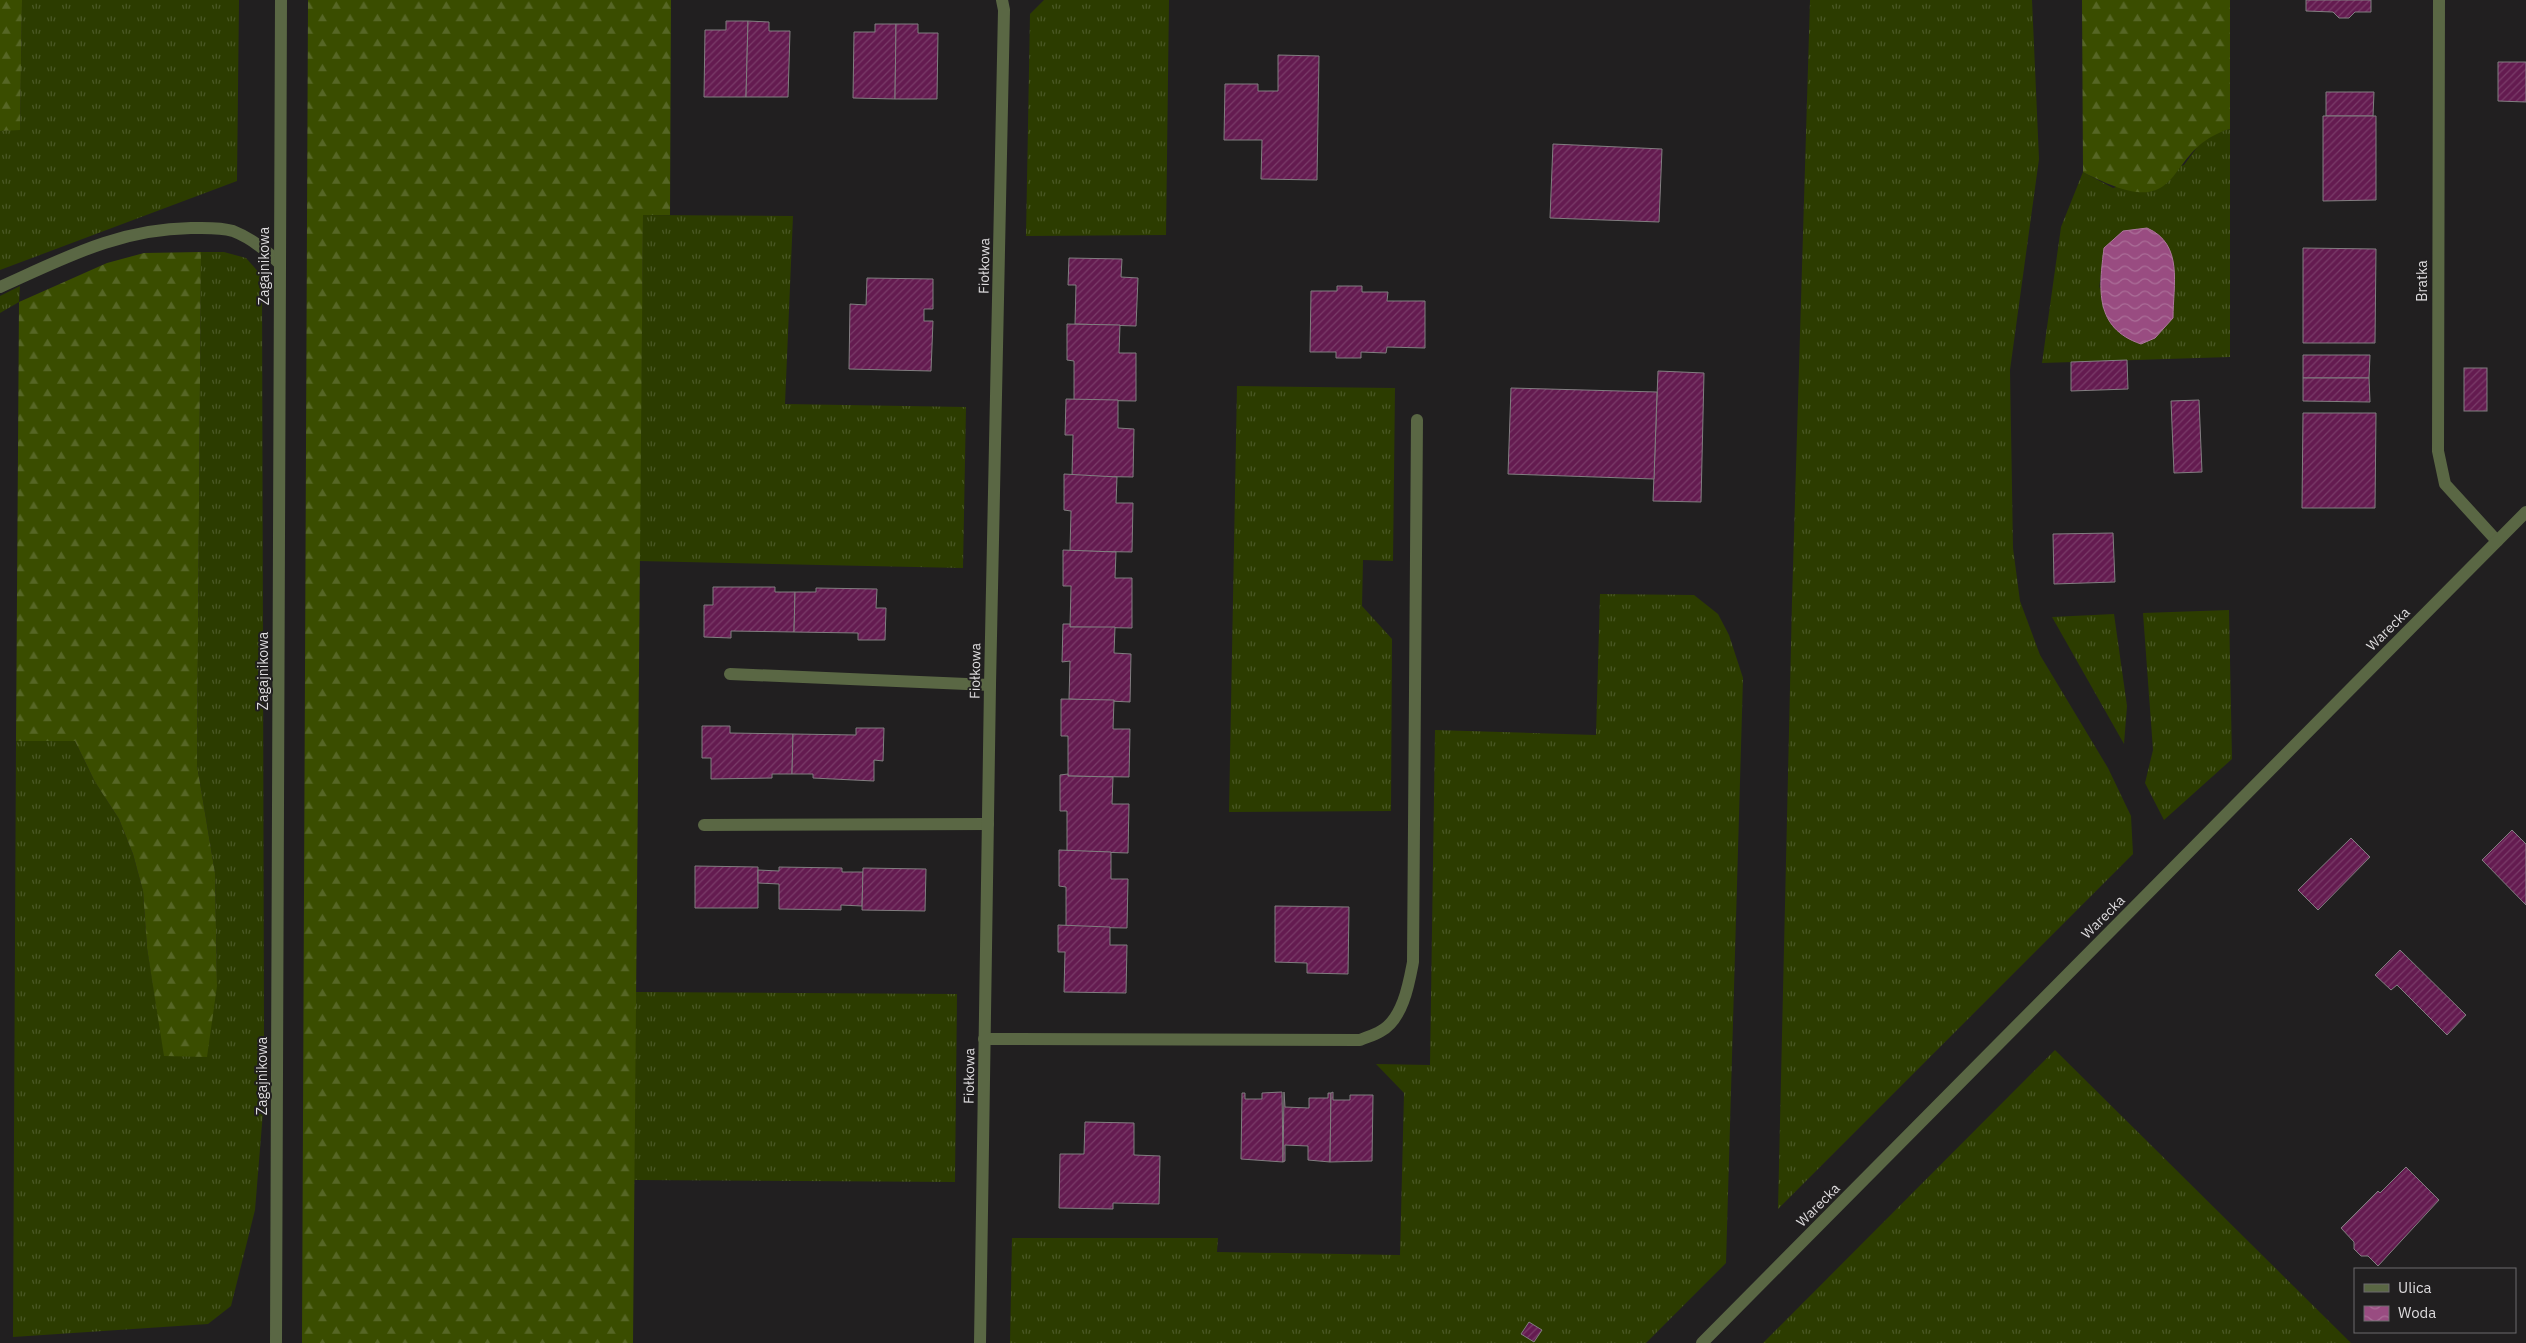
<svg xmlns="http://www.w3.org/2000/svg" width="2526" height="1343" font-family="'IBM Plex Sans',sans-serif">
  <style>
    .grass { fill: url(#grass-tufts); fill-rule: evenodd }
    .forest { fill: url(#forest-firs) }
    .water { fill: url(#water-waves); stroke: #ae779d }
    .building { fill: url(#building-hatch); stroke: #817e80 }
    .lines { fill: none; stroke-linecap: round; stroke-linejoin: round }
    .service { stroke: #5a6744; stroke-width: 12 }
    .minor { stroke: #5a6744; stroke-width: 12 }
    .tertiary { stroke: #5a6744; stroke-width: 12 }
    .labels { text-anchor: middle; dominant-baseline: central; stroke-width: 4; stroke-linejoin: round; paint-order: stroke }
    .street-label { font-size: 14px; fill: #dedcde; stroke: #211f20 }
  </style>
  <defs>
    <pattern id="grass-tufts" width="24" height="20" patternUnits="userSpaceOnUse" patternTransform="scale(1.25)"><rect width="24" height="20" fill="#2c3c00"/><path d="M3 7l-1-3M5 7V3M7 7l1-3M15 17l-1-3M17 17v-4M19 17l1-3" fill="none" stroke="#4a5825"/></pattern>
    <pattern id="forest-firs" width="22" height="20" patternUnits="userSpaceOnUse" patternTransform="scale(1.25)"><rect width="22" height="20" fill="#3a4d00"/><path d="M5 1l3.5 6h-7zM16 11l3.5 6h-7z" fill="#566625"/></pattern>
    <pattern id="water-waves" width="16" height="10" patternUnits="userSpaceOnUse" patternTransform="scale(1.25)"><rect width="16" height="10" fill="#994c81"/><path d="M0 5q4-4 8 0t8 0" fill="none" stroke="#ab6e98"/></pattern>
    <pattern id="building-hatch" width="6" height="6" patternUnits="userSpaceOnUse" patternTransform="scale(1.25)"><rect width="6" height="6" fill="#641b50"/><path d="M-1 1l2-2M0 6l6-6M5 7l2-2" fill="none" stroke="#7a3c69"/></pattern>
  </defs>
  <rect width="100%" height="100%" fill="#211f20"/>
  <g class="grass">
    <path d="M22,0H239L237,181L0,270V131L20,129Z"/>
    <path d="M1044,0H1169L1166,235L1026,236L1030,14Z"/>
    <path d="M1810,0H2032L2039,159L2010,370L2013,548L2020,601L2040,655L2108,768L2131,816L2133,854L1778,1209L1792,601Z"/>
    <path d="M2230,129V357L2042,363L2061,227L2083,172L2113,188L2184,165L2198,146L2213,134ZM2123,231L2099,289L2104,249Z"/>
    <path d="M643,215L793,216L785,404L966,407L963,568L639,561Z"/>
    <path d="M201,252H224L246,258L262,276L264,1037L263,1112L255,1210L231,1306L208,1324L13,1337L16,741H75L95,782L119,819L133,854L143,891L147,948L156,1002L217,986L215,873L197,765Z"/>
    <path d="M20,286L19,302L0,313V296Z"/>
    <path d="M1237,386L1395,388L1393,561L1363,560L1362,606L1392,639L1391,811L1229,812Z"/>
    <path d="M1600,594L1694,595L1718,614L1729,635L1743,678L1726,1263L1646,1343H1010L1012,1238H1218L1217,1252L1400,1255L1404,1093L1376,1064L1430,1065L1435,730L1596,735Z"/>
    <path d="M2229,610L2232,759L2164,820L2145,783L2153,750L2143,613Z"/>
    <path d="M2114,614L2127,706L2124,744L2052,617Z"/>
    <path d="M635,992L957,994L955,1182L634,1180Z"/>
    <path d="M2055,1050L2351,1343H1763Z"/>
  </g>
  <g class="forest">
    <path d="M0,0H22L20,130L0,131Z"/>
    <path d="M308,0H671L670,215H643L633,1343H302Z"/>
    <path d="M2082,0H2230V129C2158,150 2192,229 2083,172Z"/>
    <path d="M201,252L197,765L215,873L217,986L207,1057L164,1056L147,948L143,891L133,854L119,819L95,782L75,741H16L19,302L107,263L144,253Z"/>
  </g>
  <path class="water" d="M2147,228C2184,244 2173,285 2173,318L2155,338L2141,344C2094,328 2099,289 2104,248L2123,231Z"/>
  <g class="building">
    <path d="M2306,0H2371V12H2355L2349,18H2339L2333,12L2306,11Z"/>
    <path d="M726,21H748L746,97H704L705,30H726Z"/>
    <path d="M748,21L769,22V31H790L788,97H746Z"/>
    <path d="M875,24H896L895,99L853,98L854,32H875Z"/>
    <path d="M896,24H918V33H938L937,99H895Z"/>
    <path d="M1278,55L1319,56L1317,180L1261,179L1262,140H1224L1225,84H1258V91H1278Z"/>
    <path d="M2498,62H2526V102L2498,101Z"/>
    <path d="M2326,92H2374L2373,116H2326Z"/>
    <path d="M2323,116H2376V200L2323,201Z"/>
    <path d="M1553,144L1662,149L1659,222L1550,218Z"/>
    <path d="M2303,248L2376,249L2375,343H2303Z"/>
    <path d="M1069,258L1122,259L1121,277L1138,278L1136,326L1075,324L1076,285H1068Z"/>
    <path d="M867,278L933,279V309H924V321H933L931,371L849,369L850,304L866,305Z"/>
    <path d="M1337,286H1362V292H1388L1387,301H1425V348L1387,347L1386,353L1361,352V358H1336V352H1310L1311,291H1337Z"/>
    <path d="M1067,324L1120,325L1119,353H1136V401L1074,400V361L1067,360Z"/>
    <path d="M2303,355H2370L2369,378H2303Z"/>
    <path d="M2127,360L2128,389L2071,391V362Z"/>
    <rect x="2464" y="368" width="23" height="43"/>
    <path d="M1658,371L1704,373L1701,502L1653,501Z"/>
    <path d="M2303,378H2369L2370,402L2303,401Z"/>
    <path d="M1511,388L1657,392L1654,479L1508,474Z"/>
    <path d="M1066,399L1118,400V428L1134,429L1133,477L1072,476L1073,435H1065Z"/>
    <path d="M2199,400L2202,472L2174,473L2171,401Z"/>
    <path d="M2303,413H2376L2375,508H2302Z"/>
    <path d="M1064,474L1117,477L1116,503H1133L1132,552L1070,551L1071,511L1064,510Z"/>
    <path d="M2113,533L2115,582L2054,584L2053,534Z"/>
    <path d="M1063,550L1116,552L1115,578H1132V628L1070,627L1071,586H1063Z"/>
    <path d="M713,587H775V592H795L794,632L731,631V638L704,637V605H713Z"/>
    <path d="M816,588L877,589L876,608H886L885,640H858V633L794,632L795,592H816Z"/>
    <path d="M1063,624H1070V627H1115L1114,653L1131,654L1130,702L1069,699L1070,661L1062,662Z"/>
    <path d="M1061,699L1114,700L1113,729H1130L1129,777L1068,776V736H1061Z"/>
    <path d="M702,726H730V733L793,734L792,774H772V778L711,779V758H702Z"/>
    <path d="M856,728H884L883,761L874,760V781L813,778V774H792L793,734L856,735Z"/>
    <path d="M1068,774V776L1113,777L1112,804H1129L1128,853L1067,851V811H1060V775Z"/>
    <path d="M2512,830L2526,844V905L2482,860Z"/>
    <path d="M2351,838L2370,857L2318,910L2298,890Z"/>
    <path d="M1059,850L1111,852V879H1128L1127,928L1066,927V887L1059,886Z"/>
    <path d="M695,866L758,867V908H695Z"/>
    <path d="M779,867L842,868V872H863L862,906L841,905V910L779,909V884L758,883V870L779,871Z"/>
    <path d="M863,868L926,869L925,911L862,910Z"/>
    <path d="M1275,906L1349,907L1348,974L1307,973V963L1275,962Z"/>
    <path d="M1058,925L1110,927V945H1127L1126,993L1064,992L1065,952H1058Z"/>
    <path d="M2400,950L2466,1015L2447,1035L2397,985L2391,990L2375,975Z"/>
    <path d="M1282,1092L1283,1162L1241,1159L1242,1093H1245V1099H1262V1093Z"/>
    <path d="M1284,1092L1285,1107L1309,1108V1098H1328V1093H1331L1330,1162L1308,1160V1146L1285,1145V1161L1283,1162Z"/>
    <path d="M1333,1092V1100H1350V1095H1373L1372,1161L1330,1162L1331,1093Z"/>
    <path d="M1085,1122L1134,1123V1155L1160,1156L1159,1204L1113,1203V1209L1059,1208L1060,1154H1084Z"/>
    <path d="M2406,1167L2439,1200L2378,1266L2368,1256H2361L2354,1249V1242L2341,1228L2378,1191L2380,1193Z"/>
    <path d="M1529,1322L1542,1330L1534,1342L1521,1334Z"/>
  </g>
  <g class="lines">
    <g class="service">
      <path d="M0,287C65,258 118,229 191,228C204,228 220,227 233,231C251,238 266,250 279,263"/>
      <path d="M730,674L990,685"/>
      <path d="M704,825L988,824"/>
      <path d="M984,1039L1360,1040C1367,1037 1375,1035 1381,1031C1403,1019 1409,983 1413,962L1417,420"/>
    </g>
    <g class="minor">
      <path d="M2439,0L2438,451L2445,484L2497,541"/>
      <path d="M276,1343L281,0"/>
      <path d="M980,1343L990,685L1004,10L1002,0"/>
    </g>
    <path class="tertiary" d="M1702,1343L2526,512"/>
  </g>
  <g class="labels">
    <g class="street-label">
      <text transform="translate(264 266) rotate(-90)">Zagajnikowa</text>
      <text transform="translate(984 266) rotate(-89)">Fiołkowa</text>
      <text transform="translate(2422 281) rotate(-90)">Bratka</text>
      <text transform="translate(2388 629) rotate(-45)">Warecka</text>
      <text transform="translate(263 671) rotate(-90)">Zagajnikowa</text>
      <text transform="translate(975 671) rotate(-89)">Fiołkowa</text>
      <text transform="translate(2103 917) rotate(-45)">Warecka</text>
      <text transform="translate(262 1076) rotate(-90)">Zagajnikowa</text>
      <text transform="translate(969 1076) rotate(-89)">Fiołkowa</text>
      <text transform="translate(1818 1205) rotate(-45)">Warecka</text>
    </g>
  </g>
  <rect x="2354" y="1268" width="162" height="65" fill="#211f20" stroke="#6d6b6c"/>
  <rect x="2364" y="1284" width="25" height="8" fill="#5a6744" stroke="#6d6b6c"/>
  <text x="2398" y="1293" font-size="15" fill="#dedcde">Ulica</text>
  <rect x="2364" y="1306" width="25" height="15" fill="url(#water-waves)" stroke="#6d6b6c"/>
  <text x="2398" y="1318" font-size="15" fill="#dedcde">Woda</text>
</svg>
